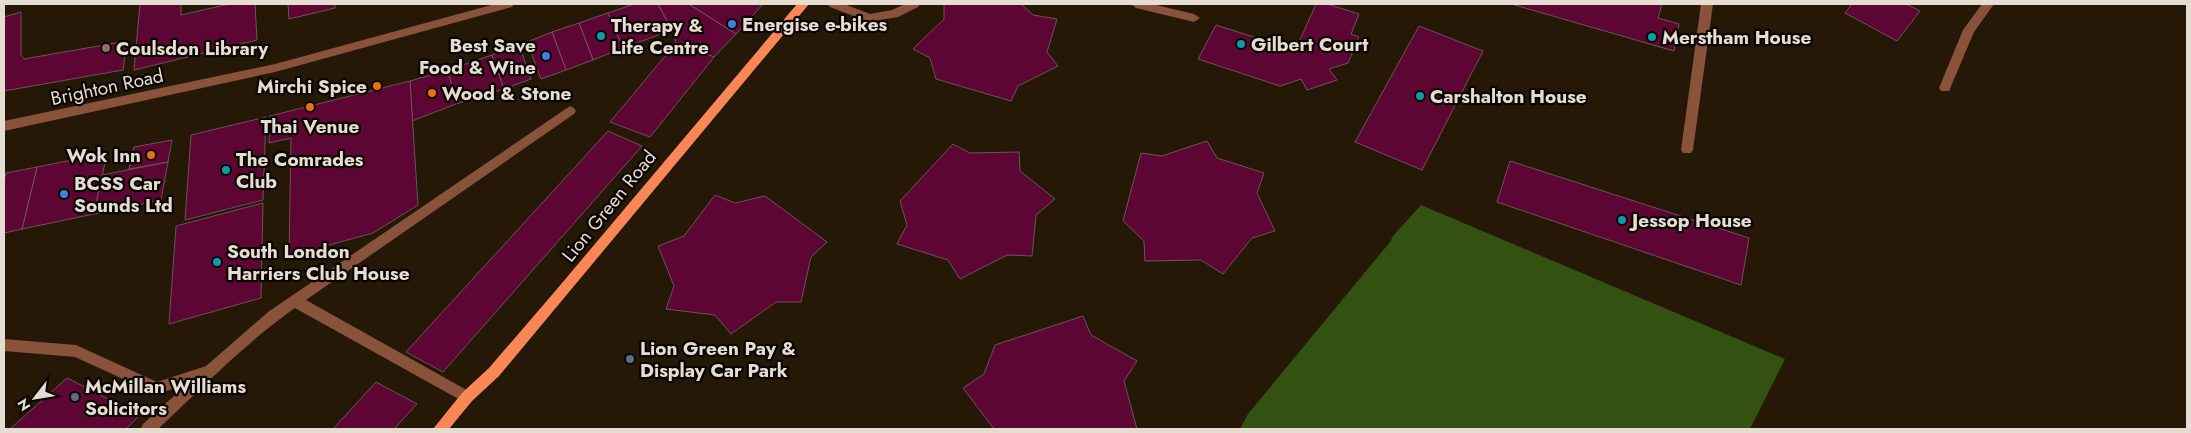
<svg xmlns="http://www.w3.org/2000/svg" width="2191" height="433" font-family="Jost,sans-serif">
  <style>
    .forest { fill: #335212 }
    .building { fill: #5d0633; stroke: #6c535b }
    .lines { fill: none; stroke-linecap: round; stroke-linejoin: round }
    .service { fill: #89523b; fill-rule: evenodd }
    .minor { fill: #89523b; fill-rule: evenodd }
    .tertiary { fill: #89523b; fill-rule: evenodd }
    .primary { fill: #fb8656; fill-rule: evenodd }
    .shop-dot { fill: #3f7fe0; stroke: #0a0501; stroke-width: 2 }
    .culture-dot { fill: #0f9aa8; stroke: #0a0501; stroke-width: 2 }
    .education-dot { fill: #8d6e63; stroke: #0a0501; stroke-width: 2 }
    .food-dot { fill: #e8710a; stroke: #0a0501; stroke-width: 2 }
    .service-dot { fill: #5c6f8a; stroke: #0a0501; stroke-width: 2 }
    .labels { text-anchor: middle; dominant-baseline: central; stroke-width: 4.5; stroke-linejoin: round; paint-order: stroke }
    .poi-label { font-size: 19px; font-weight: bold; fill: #e6ddd2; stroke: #0a0501; text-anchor: start }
    .street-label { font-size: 19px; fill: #e6ddd2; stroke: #0a0501 }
  </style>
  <rect width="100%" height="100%" fill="#251806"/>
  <path class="forest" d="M1421,205L1785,359L1750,429H1240L1248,414L1390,242L1393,236Z"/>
  <g class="building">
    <path d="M140,4H181V15L229,4H255L257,40L134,70Z"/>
    <path d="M288,4H335V8L289,19Z"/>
    <path d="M634,4H658L672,30L623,48L608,13Z"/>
    <path d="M658,4H689L736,34L714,57L676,43L672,30Z"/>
    <path d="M689,4H763L736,34Z"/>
    <path d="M944,4H1021L1033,15L1057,19L1047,52L1058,66L1018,86L1011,101L936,79L930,58L913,49L944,19Z"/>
    <path d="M1316,4H1327L1359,14L1351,34L1359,37L1348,63L1329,69L1337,80L1307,90L1301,79L1280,86L1198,59L1216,25L1285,47L1299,42Z"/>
    <path d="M1511,4H1662L1658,18L1679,24L1674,51Z"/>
    <path d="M1852,4H1906L1920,11L1897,41L1845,13Z"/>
    <path d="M21,12V55L24,59L127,41L123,70L4,91V17Z"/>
    <path d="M608,13L623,48L593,60L579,23Z"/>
    <path d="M579,23L593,60L566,70L552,32Z"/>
    <path d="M1419,26L1483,51L1422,170L1355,142Z"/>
    <path d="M552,32L566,70L541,79L527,42Z"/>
    <path d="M676,43L714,57L650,137L610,122Z"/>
    <path d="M519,45L531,79L504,89L492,55Z"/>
    <path d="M492,55L504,89L456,104L448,70Z"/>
    <path d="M448,70L456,104L412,121L410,81Z"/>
    <path d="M410,81L418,205L373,233L289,256L291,138L269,143L270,116Z"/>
    <path d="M266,117L263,200L185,220L191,135Z"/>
    <path d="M608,131L642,146L443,372L406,352Z"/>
    <path d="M172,140L168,162L129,169L134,147Z"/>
    <path d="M1207,141L1217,158L1264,173L1257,193L1275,231L1252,238L1223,274L1201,260L1145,261L1144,241L1123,221L1141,153L1162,156Z"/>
    <path d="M953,144L970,153L1019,152L1020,171L1055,199L1036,215L1032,256L1007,255L960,279L948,260L897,244L907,225L900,201Z"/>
    <path d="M107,153L94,214L22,229L37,167Z"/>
    <path d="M1510,161L1749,238L1741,285L1497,202Z"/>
    <path d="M168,162L161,200L94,214L102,175Z"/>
    <path d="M37,167L22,229L4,233V180L6,173Z"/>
    <path d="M715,195L735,203L765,196L827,242L811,257L801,302H776L731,334L715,315L666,309L674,286L658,246L684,236Z"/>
    <path d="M263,203L261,298L169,324L176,226Z"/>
    <path d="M1083,316L1091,335L1137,361L1124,381L1137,429H994L963,388L984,374L995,345Z"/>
    <path d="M67,378L140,415L126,429H10Z"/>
    <path d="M376,382L417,404L394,429H333Z"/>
  </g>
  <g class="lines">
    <g class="service">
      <path d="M828,4H844L870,14L892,10L905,4H920L918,7L898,17L869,22L830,7Z"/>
      <path d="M1131,4H1152L1194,14L1200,18L1194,22L1136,8Z"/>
      <path d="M570,106L574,108L576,111L574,114L306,300L472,393L474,397L472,401L467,403L462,401L295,308C245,343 202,388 158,429H141L143,424L186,385L156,394L75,357L4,351V339L76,345L157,382L206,366L268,312Z"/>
    </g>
    <g class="minor">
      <path d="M1701,4H1713L1693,150L1691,153H1683L1681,150Z"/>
      <path d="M1982,4H1994L1974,32L1949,91H1941L1939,88L1963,30Z"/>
    </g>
    <path class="tertiary" d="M495,4H514L512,7L275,72L4,131V121L275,64Z"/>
    <path class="primary" d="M797,4H809L499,376L472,401L449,429H433L462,393L489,368L557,289Z"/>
  </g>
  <g class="shop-dot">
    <circle cx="732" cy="24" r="5"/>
    <circle cx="546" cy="56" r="5"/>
    <circle cx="64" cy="194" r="5"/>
  </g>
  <g class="culture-dot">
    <circle cx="601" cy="36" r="5"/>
    <circle cx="1652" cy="37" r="5"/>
    <circle cx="1241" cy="44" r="5"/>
    <circle cx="1420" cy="96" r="5"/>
    <circle cx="226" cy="170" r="5"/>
    <circle cx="1622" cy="220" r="5"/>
    <circle cx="217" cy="262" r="5"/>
  </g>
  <circle class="education-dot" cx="106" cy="48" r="5"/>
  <g class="food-dot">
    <circle cx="377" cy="86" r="5"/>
    <circle cx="432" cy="93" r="5"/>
    <circle cx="310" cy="107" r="5"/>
    <circle cx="151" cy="155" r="5"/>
  </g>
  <g class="service-dot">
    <circle cx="630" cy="359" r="5"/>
    <circle cx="75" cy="397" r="5"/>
  </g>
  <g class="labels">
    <g class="poi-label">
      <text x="742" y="24">Energise e-bikes</text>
      <text x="611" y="25">Therapy &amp;<tspan x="611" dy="22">Life Centre</tspan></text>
      <text x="1662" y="37">Merstham House</text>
      <text x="1251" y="44">Gilbert Court</text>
      <text x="536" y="45" text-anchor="end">Best Save<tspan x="536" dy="22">Food &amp; Wine</tspan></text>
      <text x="116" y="48">Coulsdon Library</text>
      <text x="367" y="86" text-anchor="end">Mirchi Spice</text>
      <text x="442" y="93">Wood &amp; Stone</text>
      <text x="1430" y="96">Carshalton House</text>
      <text x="310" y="126" text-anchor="middle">Thai Venue</text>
      <text x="141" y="155" text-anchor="end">Wok Inn</text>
      <text x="236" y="159">The Comrades<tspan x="236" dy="22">Club</tspan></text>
      <text x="74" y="183">BCSS Car<tspan x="74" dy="22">Sounds Ltd</tspan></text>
      <text x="1632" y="220">Jessop House</text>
      <text x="227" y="251">South London<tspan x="227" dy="22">Harriers Club House</tspan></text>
      <text x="640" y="348">Lion Green Pay &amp;<tspan x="640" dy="22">Display Car Park</tspan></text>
      <text x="85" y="386">McMillan Williams<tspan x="85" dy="22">Solicitors</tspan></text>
    </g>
    <g class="street-label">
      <text transform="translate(107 87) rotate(-12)">Brighton Road</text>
      <text transform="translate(609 206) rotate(-51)">Lion Green Road</text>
    </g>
  </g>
  <rect width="2191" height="433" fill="none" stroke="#e6ddd2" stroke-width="10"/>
  <g transform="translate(35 398) rotate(239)" stroke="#0a0501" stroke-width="4" paint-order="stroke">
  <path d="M0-4L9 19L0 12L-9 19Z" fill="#e6ddd2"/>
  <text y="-8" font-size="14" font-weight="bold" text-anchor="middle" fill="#e6ddd2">N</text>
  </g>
</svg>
